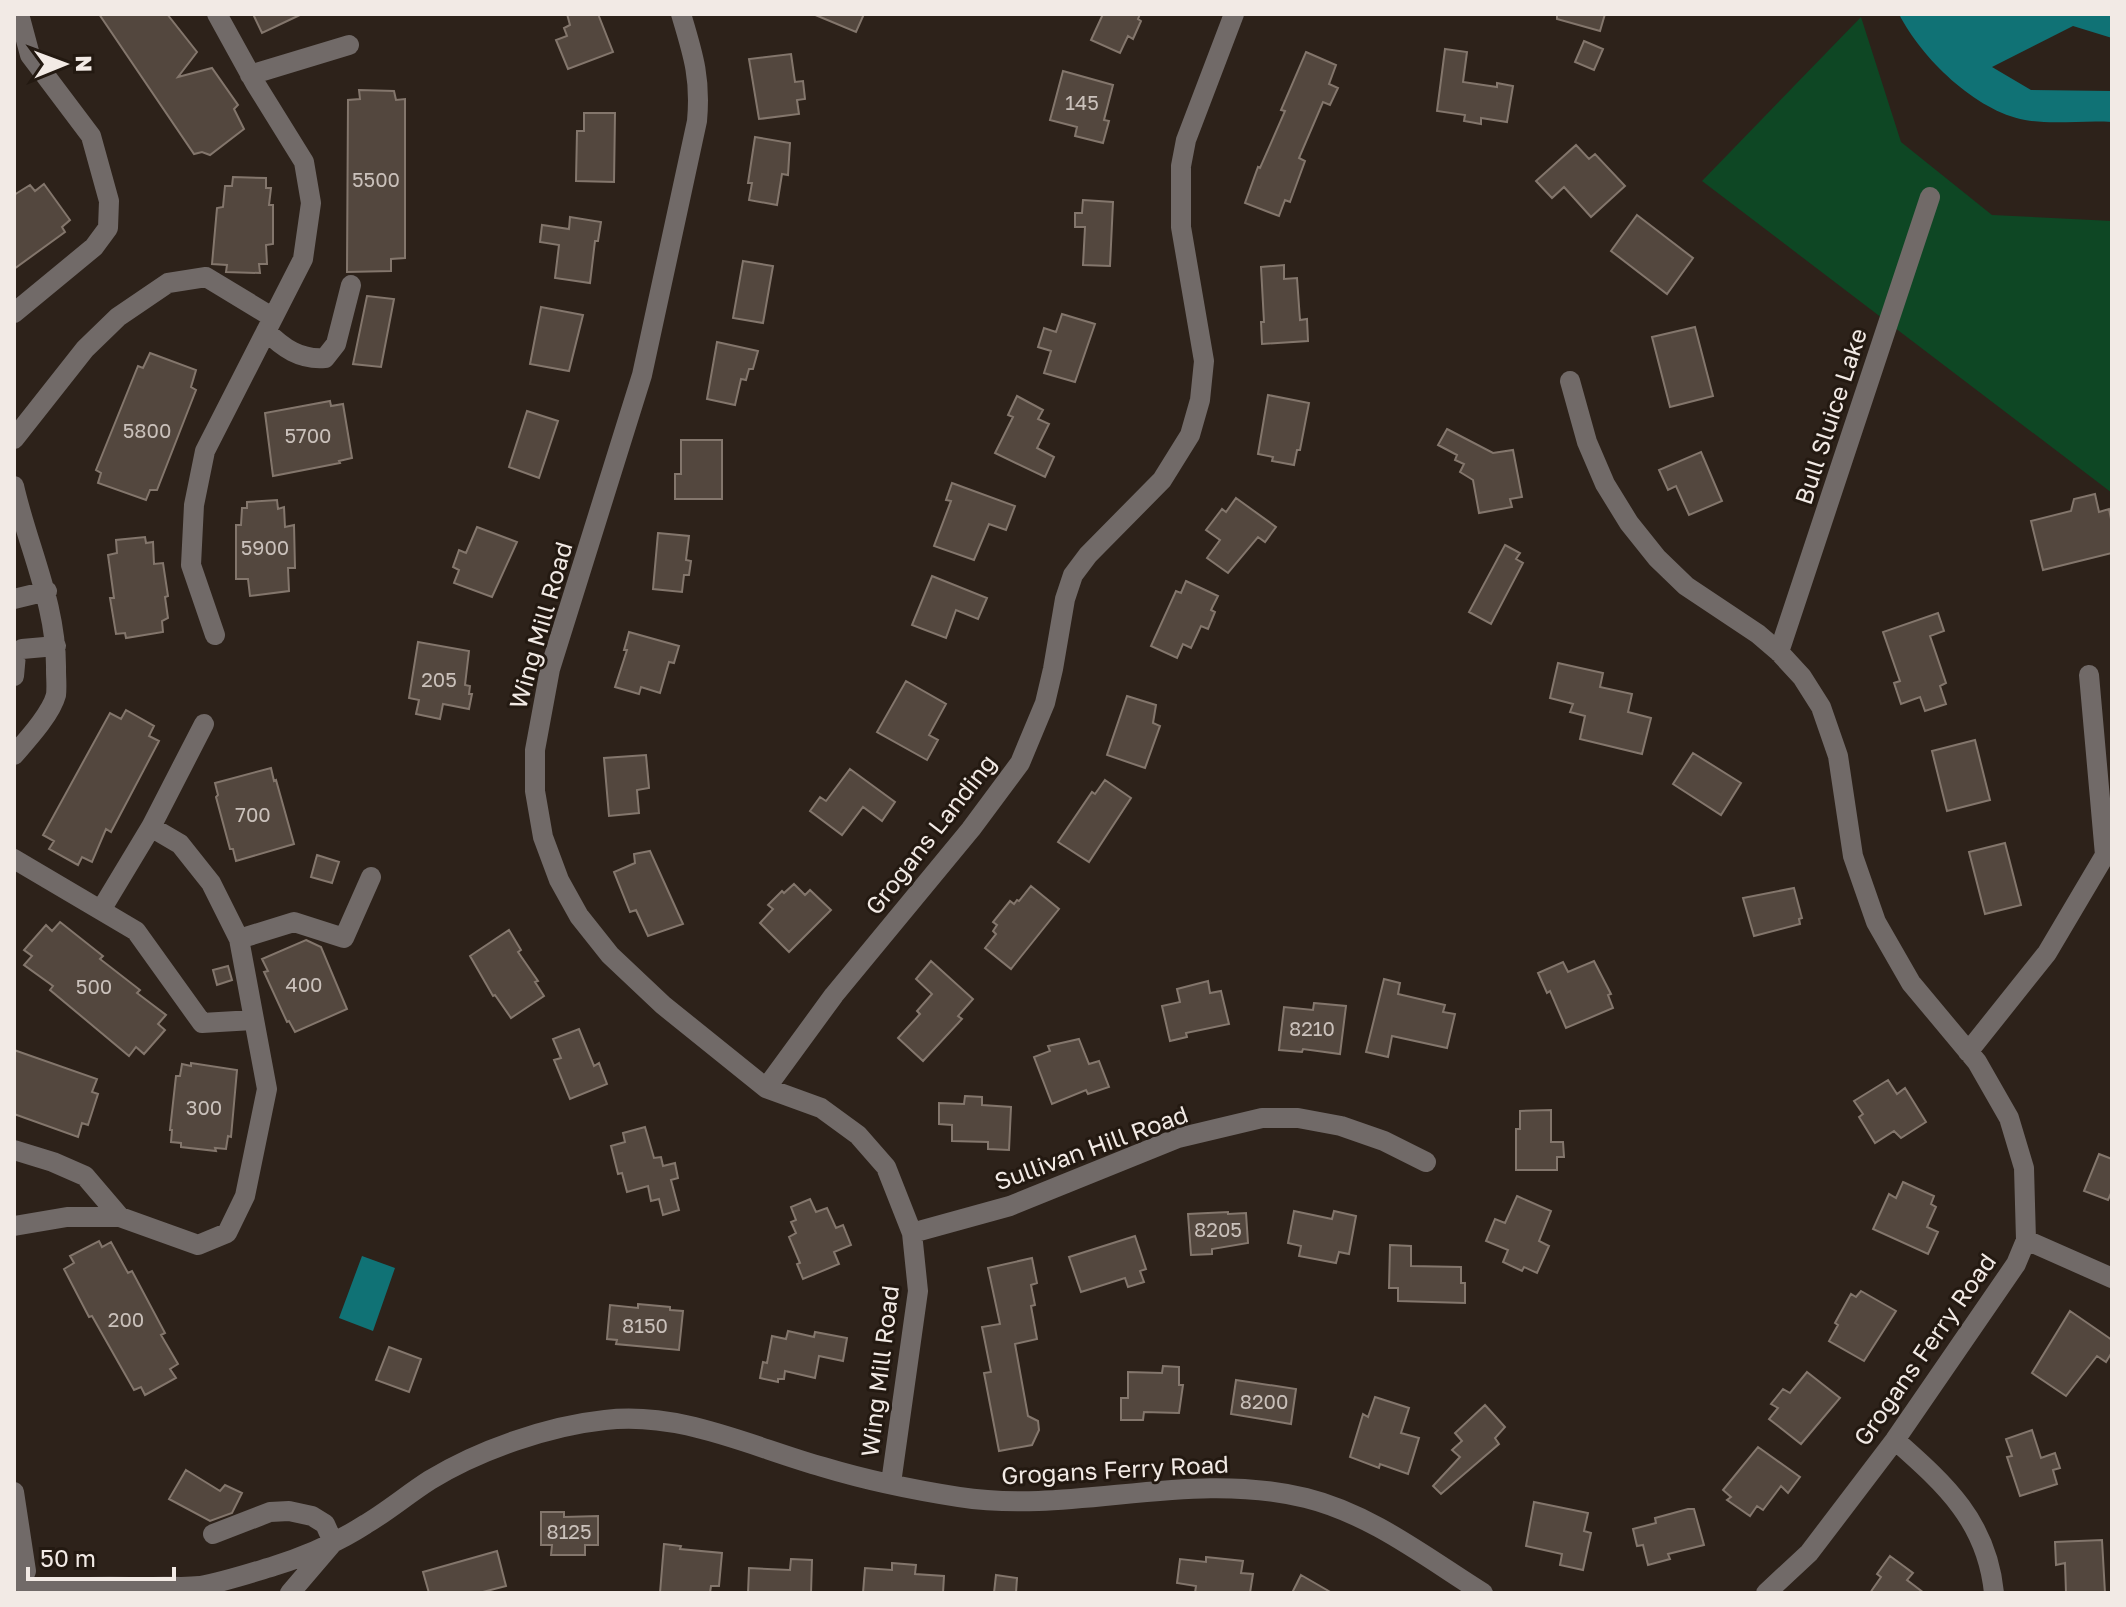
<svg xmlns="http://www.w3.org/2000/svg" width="2126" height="1607" viewBox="0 0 2126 1607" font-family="'Golos Text',sans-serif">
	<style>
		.green { fill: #0e4724 }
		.water { fill: #107275 }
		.building { fill: #53473e; stroke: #83766c; stroke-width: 2 }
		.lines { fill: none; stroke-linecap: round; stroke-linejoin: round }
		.minor { stroke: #716a68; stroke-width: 20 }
		.labels { text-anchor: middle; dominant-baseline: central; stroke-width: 6; stroke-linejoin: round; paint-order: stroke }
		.number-label { font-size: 20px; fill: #cac1bb }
		.street-label { font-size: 24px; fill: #f2eae5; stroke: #231911 }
	</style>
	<rect width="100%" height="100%" fill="#2d221a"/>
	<path class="green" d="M1861,17L1901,142L1992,215L2112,221V493L1702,181Z"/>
	<path class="water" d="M1899,14H2112V38L2073,26L1992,67L2031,90L2112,91V122C2083,120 2053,125 2025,120C1976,111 1921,58 1899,14Z
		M362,1256L395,1268L373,1331L339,1318Z"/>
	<path class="building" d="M99,14H167L197,52L178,77L212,68L238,105L234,109L244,129L210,155L202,152L194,154Z
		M253,14H302L262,33Z
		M567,14H598L613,52L568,69L556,40L567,36L564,28L570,25Z
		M813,14H864L856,32Z
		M1103,14H1140L1138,19L1141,21L1133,39L1128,36L1120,53L1091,40Z
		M1557,14H1605L1600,31L1557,19Z
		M1584,41L1603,49L1594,70L1575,62Z
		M1445,49L1467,52L1463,82L1497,87V83L1513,86L1507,122L1481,118V124L1464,121L1465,115L1437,111Z
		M1306,52L1336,65L1329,84L1338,88L1330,105L1323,102L1299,158L1305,161L1290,202L1285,200L1279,216L1245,203L1258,167L1260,168L1285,111L1281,110Z
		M791,54L795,82L803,81L805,99L797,100L799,114L759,119L749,59Z
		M1063,71L1113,85L1104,120L1109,121L1103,143L1075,136L1077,127L1050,120Z
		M359,90L394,91L396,100L405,99V258L391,259V271L347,272L348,100L360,99Z
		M584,113H615L614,182L576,181L577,131H584Z
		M755,137L790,143L788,175L782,174L777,205L749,200L752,183H748Z
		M1576,145L1589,159L1595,154L1625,186L1591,217L1564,187L1552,198L1536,181Z
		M233,177L266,178V188H271L269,205H273V244L266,245L267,264H259L260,273L226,272L227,265L212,264L217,208L223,207L225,186H232Z
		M44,184L70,220L62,227L65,232L14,269V195L30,185L35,191Z
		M1083,200L1113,202L1110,266L1083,265L1085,227H1075V213H1082Z
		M1637,215L1693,258L1667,294L1611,251Z
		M570,217L601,222L598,241H595L590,283L555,278L559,245L540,242L542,225L569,229Z
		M743,261L773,266L763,323L733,318Z
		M1284,265V279L1297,278L1300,320L1307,319L1308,341L1262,344L1261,322H1264L1261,267Z
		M367,296L394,299L381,367L353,364Z
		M541,307L583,315L569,371L530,364Z
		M1062,314L1095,324L1075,382L1044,373L1051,351L1038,347L1044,328L1056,332Z
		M1695,327L1713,396L1670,407L1652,337Z
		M717,342L758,351L753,369H749L746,380L741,379L735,405L707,399Z
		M150,353L196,370L191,387L196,390L157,490H150L146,500L98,483L101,473L96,470L138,366L143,368Z
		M1268,395L1309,403L1300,450H1297L1294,465L1272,461L1273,457L1258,454Z
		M1017,396L1043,410L1038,419L1049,424L1037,448L1054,457L1045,477L995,453L1013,417L1008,415Z
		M330,401L331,406L343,404L352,458L339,461L340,463L273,476L265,413Z
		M527,411L558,421L539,478L509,467Z
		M1447,429L1493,453L1513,450L1522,497L1510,499L1512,507L1479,513L1473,480L1460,472L1464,464L1455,460L1457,455L1438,445Z
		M681,440H722V499H675V474H681Z
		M1701,452L1722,501L1689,515L1676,486L1668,490L1659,470Z
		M952,483L1015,506L1006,530L989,524L974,560L934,546L951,501L946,500Z
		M2095,494L2099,512L2109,509L2112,524V553L2043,570L2031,521L2071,511L2074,499Z
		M1236,498L1276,527L1265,542L1258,537L1228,573L1207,558L1220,540L1206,530L1222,509L1226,512Z
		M277,500L278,509L284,507L285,527L294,525L295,568H288L289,591L250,596L248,579H236V525H241L242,508H247V502Z
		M477,527L517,542L492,597L454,583L459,570L453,567L459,550L466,553Z
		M658,533L689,536L686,560L691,561L689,575H684L682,592L653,589Z
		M145,537L146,543L153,542L154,564L163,563L168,596L165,597L168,618L162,621L163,632L126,638L125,633L116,634L110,598H114L108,555L117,553L116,540Z
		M1505,545L1520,553L1516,559L1523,563L1491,624L1469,612Z
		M932,576L987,598L978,619L956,610L946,638L912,625Z
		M1186,581L1218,596L1211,610L1215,612L1208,629L1201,626L1191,648L1183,644L1177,658L1151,646L1176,591L1181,593Z
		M1938,613L1944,631L1930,636L1946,683L1940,686L1946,704L1925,711L1920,697L1901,704L1894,683L1900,681L1883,632Z
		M629,632L679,646L674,663L669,662L660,693L641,687L639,694L615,687L627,650H624Z
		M418,642L469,651L465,685L470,686L469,694H472L469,709L443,704L440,719L416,714L419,700L409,698Z
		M1558,663L1603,673L1600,687L1632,694L1628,712L1651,718L1642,754L1580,739L1585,716L1570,712L1573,704L1550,698Z
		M906,681L946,704L929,735L938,740L927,760L877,732Z
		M1127,696L1156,705L1153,723L1160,726L1145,768L1107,755Z
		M126,710L154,726L149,736L159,741L111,832L106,829L92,862L82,857L78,865L49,849L54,841L43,835L110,713L121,719Z
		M1975,740L1990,800L1947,811L1932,751Z
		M1693,753L1741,783L1721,815L1673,784Z
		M646,755L649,788L637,790L639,813L609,816L604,758Z
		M271,768L274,781L276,780L294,844L236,861L233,849H230L216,797L218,795L215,783Z
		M850,769L895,802L882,821L863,807L842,835L810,811L820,797L826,801Z
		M1105,780L1131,798L1089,862L1058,842L1092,792L1095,794Z
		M2005,843L2021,905L1985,914L1969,852Z
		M650,851L683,924L648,936L636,910L630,912L614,872L635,863L634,854Z
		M317,855L339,862L332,883L311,877Z
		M794,884L805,895L810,890L831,910L789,952L760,923L773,909L768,905L782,891L784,893Z
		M1031,886L1059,909L1011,969L985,948L996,934L993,931L997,925L993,922L1010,901L1014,904L1017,900L1019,901Z
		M1794,888L1802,918L1799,919L1800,924L1754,936L1743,898Z
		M60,922L103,956L100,959L140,990L137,993L166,1015L158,1024L165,1030L144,1054L136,1047L129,1056L50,990L53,986L24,965L32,956L24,950L46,925L52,931Z
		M509,930L521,950L518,952L538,981L535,982L544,996L511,1018L495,995L493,996L470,956Z
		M306,940L321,947L347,1009L295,1032L289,1021L287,1022L264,972L268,971L262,959Z
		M931,961L973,999L958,1016L962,1019L923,1061L898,1038L920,1014L917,1011L932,994L916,979Z
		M1594,961L1611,994L1608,995L1613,1008L1566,1028L1550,991L1547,993L1538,973L1563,962L1568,972Z
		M228,966L232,980L217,985L213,970Z
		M1384,979L1400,983L1398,994L1445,1005L1443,1012L1455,1014L1447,1048L1392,1036L1388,1057L1366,1052Z
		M1208,981L1210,993L1221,991L1229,1024L1186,1033L1187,1037L1170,1041L1162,1006L1180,1002L1177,989Z
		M1314,1003L1346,1006L1340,1054L1303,1049L1302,1052L1279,1050L1284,1007L1313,1010Z
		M579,1029L594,1066L599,1063L607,1084L570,1099L554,1060L561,1058L553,1039Z
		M1079,1039L1089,1064L1099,1061L1109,1087L1088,1094L1086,1090L1052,1104L1034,1057L1050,1051L1048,1046Z
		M14,1050L97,1079L92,1092L98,1094L88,1125L82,1123L78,1137L14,1114Z
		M191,1063L237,1070L231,1137L228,1136L226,1149L215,1148L216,1151L181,1147V1143L171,1142L172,1130H170L176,1076H180L182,1064L191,1066Z
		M1888,1080L1897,1094L1905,1088L1926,1122L1901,1138L1894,1131L1875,1143L1859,1117L1863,1114L1854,1101Z
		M965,1096L982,1097V1105L1011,1107L1009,1150L988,1149V1142L952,1141V1125L939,1124V1103L964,1104Z
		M1551,1110V1142H1563L1564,1157H1557V1170H1516V1129H1520V1111Z
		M645,1127L654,1158L661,1157L663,1166L675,1163L678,1178L671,1180L679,1210L663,1215L659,1199L651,1201L648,1186L627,1192L622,1173L618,1174L611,1146L625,1142L623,1133Z
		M2099,1154L2112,1159V1191L2108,1200L2084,1191Z
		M1903,1182L1934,1196L1931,1204L1936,1207L1927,1227L1938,1232L1928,1254L1873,1229L1889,1194L1896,1198Z
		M1517,1196L1551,1211L1539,1241L1549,1246L1537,1273L1524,1267L1522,1271L1503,1262L1508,1250L1486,1241L1495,1219L1505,1223Z
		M810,1199L816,1212L827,1208L836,1228L843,1225L851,1245L834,1252L839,1264L803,1279L797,1264L800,1263L789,1237L796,1233L791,1222L796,1220L791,1207Z
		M1294,1211L1332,1219L1334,1211L1356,1216L1349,1254L1339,1252L1336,1263L1299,1256L1301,1246L1288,1243Z
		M1228,1212V1214L1246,1213L1248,1243L1212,1249V1254L1191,1255L1188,1214Z
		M1135,1236L1146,1269L1140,1271L1144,1282L1128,1287L1125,1278L1081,1292L1069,1257Z
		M99,1241L102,1247L111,1242L128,1273L132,1271L165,1333L161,1335L178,1364L170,1369L176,1378L145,1395L141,1387L134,1390L92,1316L89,1317L64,1269L74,1263L70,1256Z
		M1390,1245L1411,1246V1266L1461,1267V1283H1465V1303L1398,1301V1288H1389Z
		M1032,1258L1037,1283L1031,1285L1035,1305L1031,1306L1037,1339L1015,1344L1028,1416L1038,1421L1039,1430L1032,1445L999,1451L984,1373L991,1372L982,1327L1000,1324L988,1268Z
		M1861,1291L1896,1311L1864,1361L1829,1341L1838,1325L1835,1323L1851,1294L1856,1297Z
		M638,1304L670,1307V1310L683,1311L679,1350L616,1344L617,1340L607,1339L610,1305L638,1308Z
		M2070,1311L2112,1340V1352L2106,1362L2097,1356L2066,1396L2032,1373Z
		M788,1331L814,1337L815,1332L847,1338L843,1361L819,1356L815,1378L785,1371L784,1379H778V1382L760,1378L763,1362L767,1363L772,1336L786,1339Z
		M389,1347L421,1359L409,1392L376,1380Z
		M1163,1366L1179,1367V1385H1183L1179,1413L1144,1412L1143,1420H1121V1398H1128V1372L1162,1373Z
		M1807,1372L1840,1398L1801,1444L1769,1419L1778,1408L1771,1404L1783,1389L1790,1393Z
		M1236,1380L1296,1389L1291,1424L1231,1414Z
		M1375,1397L1409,1408L1401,1433L1419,1438L1408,1474L1380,1464L1379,1468L1350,1457L1363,1414L1368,1417Z
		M1485,1405L1505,1427L1495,1438L1499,1444L1441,1494L1433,1486L1460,1457L1452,1450L1462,1441L1455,1433Z
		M2032,1430L2041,1458L2055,1453L2060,1468L2053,1470L2057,1484L2020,1496L2007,1457L2012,1456L2006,1439Z
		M1758,1447L1800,1477L1788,1493L1781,1486L1763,1510L1757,1506L1750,1516L1727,1500L1731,1497L1723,1490Z
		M186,1470L220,1491L225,1485L242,1493L232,1513L210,1521L169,1499Z
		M1534,1502L1588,1513L1584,1531L1591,1533L1583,1570L1560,1565L1562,1554L1526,1546Z
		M1688,1509H1694L1704,1545L1668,1554L1670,1559L1648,1565L1643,1545L1637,1546L1633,1529L1656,1523L1655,1518Z
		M541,1512H564V1517L598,1516V1545H585V1555H551L552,1545H541Z
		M2102,1540L2105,1593H2066L2065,1563L2056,1565L2055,1542Z
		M664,1544L681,1546L680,1549L722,1553L719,1586H711L710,1593H660Z
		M497,1551L506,1586L479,1593H429L423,1572Z
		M1890,1556L1913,1573L1907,1580L1924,1593H1870L1881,1577L1877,1574Z
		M1206,1557L1243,1561L1241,1573L1253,1574L1250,1593H1195L1196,1586L1177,1583L1180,1559L1206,1562Z
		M791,1559L812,1560L811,1593H748L749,1568L790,1570Z
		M892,1563L916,1565L915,1574L944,1576L943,1593H863L865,1568L892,1570Z
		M996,1575L1017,1578L1016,1593H994Z
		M1301,1575L1332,1593H1292Z"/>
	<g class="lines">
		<path class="minor" d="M681,14C693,54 701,78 697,121L642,375L550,669L535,750V791L543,837L559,880L579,916L610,955L663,1005L766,1088L821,1108L858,1135L886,1167L912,1233L918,1291L891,1483
			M250,75L349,45
			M14,313L94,247L108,228L109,201L91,136L30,55L19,14
			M266,331C283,348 300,360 325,358L336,344L351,285
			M1570,381L1587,442L1605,484L1629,523L1657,558L1686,586L1758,634L1779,652L1802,677L1821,707L1838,756L1853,856L1876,922L1911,983L1977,1062L2009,1118L2024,1168L2026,1240L2016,1264L1895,1440L1809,1553L1766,1593
			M14,439L85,349L118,317L168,283L206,277L272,317
			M14,486C28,548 57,605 56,670C56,678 57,687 56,695C51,714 27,740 14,755
			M14,599L47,591
			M215,635L191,565L194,505L205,451L303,259L311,203L304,162L255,83L217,14
			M1779,652L1930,197
			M14,676L16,654L22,649L56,646
			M14,859L136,931L202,1023L253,1020
			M101,910L151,827L204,724
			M239,939L294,922L344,938L371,877
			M1968,1052L2047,953L2105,855L2089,675
			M766,1088L834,995L971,829L1020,763L1045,703L1053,669L1065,599L1073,575L1088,555L1162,480L1190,435L1200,400L1204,361L1181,227V166L1186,140L1234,14
			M14,1150L53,1162L85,1176L120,1217
			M14,1226L67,1217H120L198,1245L227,1233L245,1196L267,1089L239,939L211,883L180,844L151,827
			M912,1233L1010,1206L1178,1138L1262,1118H1298L1341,1126L1384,1141L1426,1162
			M2026,1240L2112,1278
			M1895,1440C1946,1485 1987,1522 1994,1593
			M14,1492L26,1571L16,1593
			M213,1534L270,1512L289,1511L312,1516L325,1524L333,1542
			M14,1593C60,1585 107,1587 153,1587C168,1586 185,1588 200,1586C224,1582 251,1573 274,1566C306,1556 338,1542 366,1524C388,1511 408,1494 430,1480C479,1450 548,1426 605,1420C680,1411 752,1447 823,1467C866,1480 914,1490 959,1497C1075,1515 1187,1469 1306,1498C1371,1514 1427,1558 1483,1593
			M290,1593L331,1545"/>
	</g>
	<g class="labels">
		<g class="number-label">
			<text x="1082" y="102">145</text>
			<text x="376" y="179">5500</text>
			<text x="147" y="430">5800</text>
			<text x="308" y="435">5700</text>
			<text x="265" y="547">5900</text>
			<text x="439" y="679">205</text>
			<text x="253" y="814">700</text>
			<text x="304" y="984">400</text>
			<text x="94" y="986">500</text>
			<text x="1312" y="1028">8210</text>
			<text x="204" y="1107">300</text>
			<text x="1218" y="1229">8205</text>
			<text x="126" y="1319">200</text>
			<text x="645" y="1325">8150</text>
			<text x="1264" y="1401">8200</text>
			<text x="569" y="1531">8125</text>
		</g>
		<g class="street-label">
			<text transform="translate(1830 416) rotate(-72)">Bull Sluice Lake</text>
			<text transform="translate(540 625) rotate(-74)">Wing Mill Road</text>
			<text transform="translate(930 834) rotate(-52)">Grogans Landing</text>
			<text transform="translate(1091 1147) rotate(-20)">Sullivan Hill Road</text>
			<text transform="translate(1924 1349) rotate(-55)">Grogans Ferry Road</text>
			<text transform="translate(879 1371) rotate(-83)">Wing Mill Road</text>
			<text transform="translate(1115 1469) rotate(-3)">Grogans Ferry Road</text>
		</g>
	</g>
	<rect width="2126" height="1607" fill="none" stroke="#f2eae5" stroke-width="32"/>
	<g transform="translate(64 64) rotate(89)" stroke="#231911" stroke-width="6" paint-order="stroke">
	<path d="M0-6L14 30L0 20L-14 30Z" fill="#f2eae5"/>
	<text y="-12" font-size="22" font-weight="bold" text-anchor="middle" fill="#f2eae5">N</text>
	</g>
	<path d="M28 1567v12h146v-12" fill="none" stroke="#f2eae5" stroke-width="4"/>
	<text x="40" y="1567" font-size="24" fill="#f2eae5" stroke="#231911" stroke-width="6" paint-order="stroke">50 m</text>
</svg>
